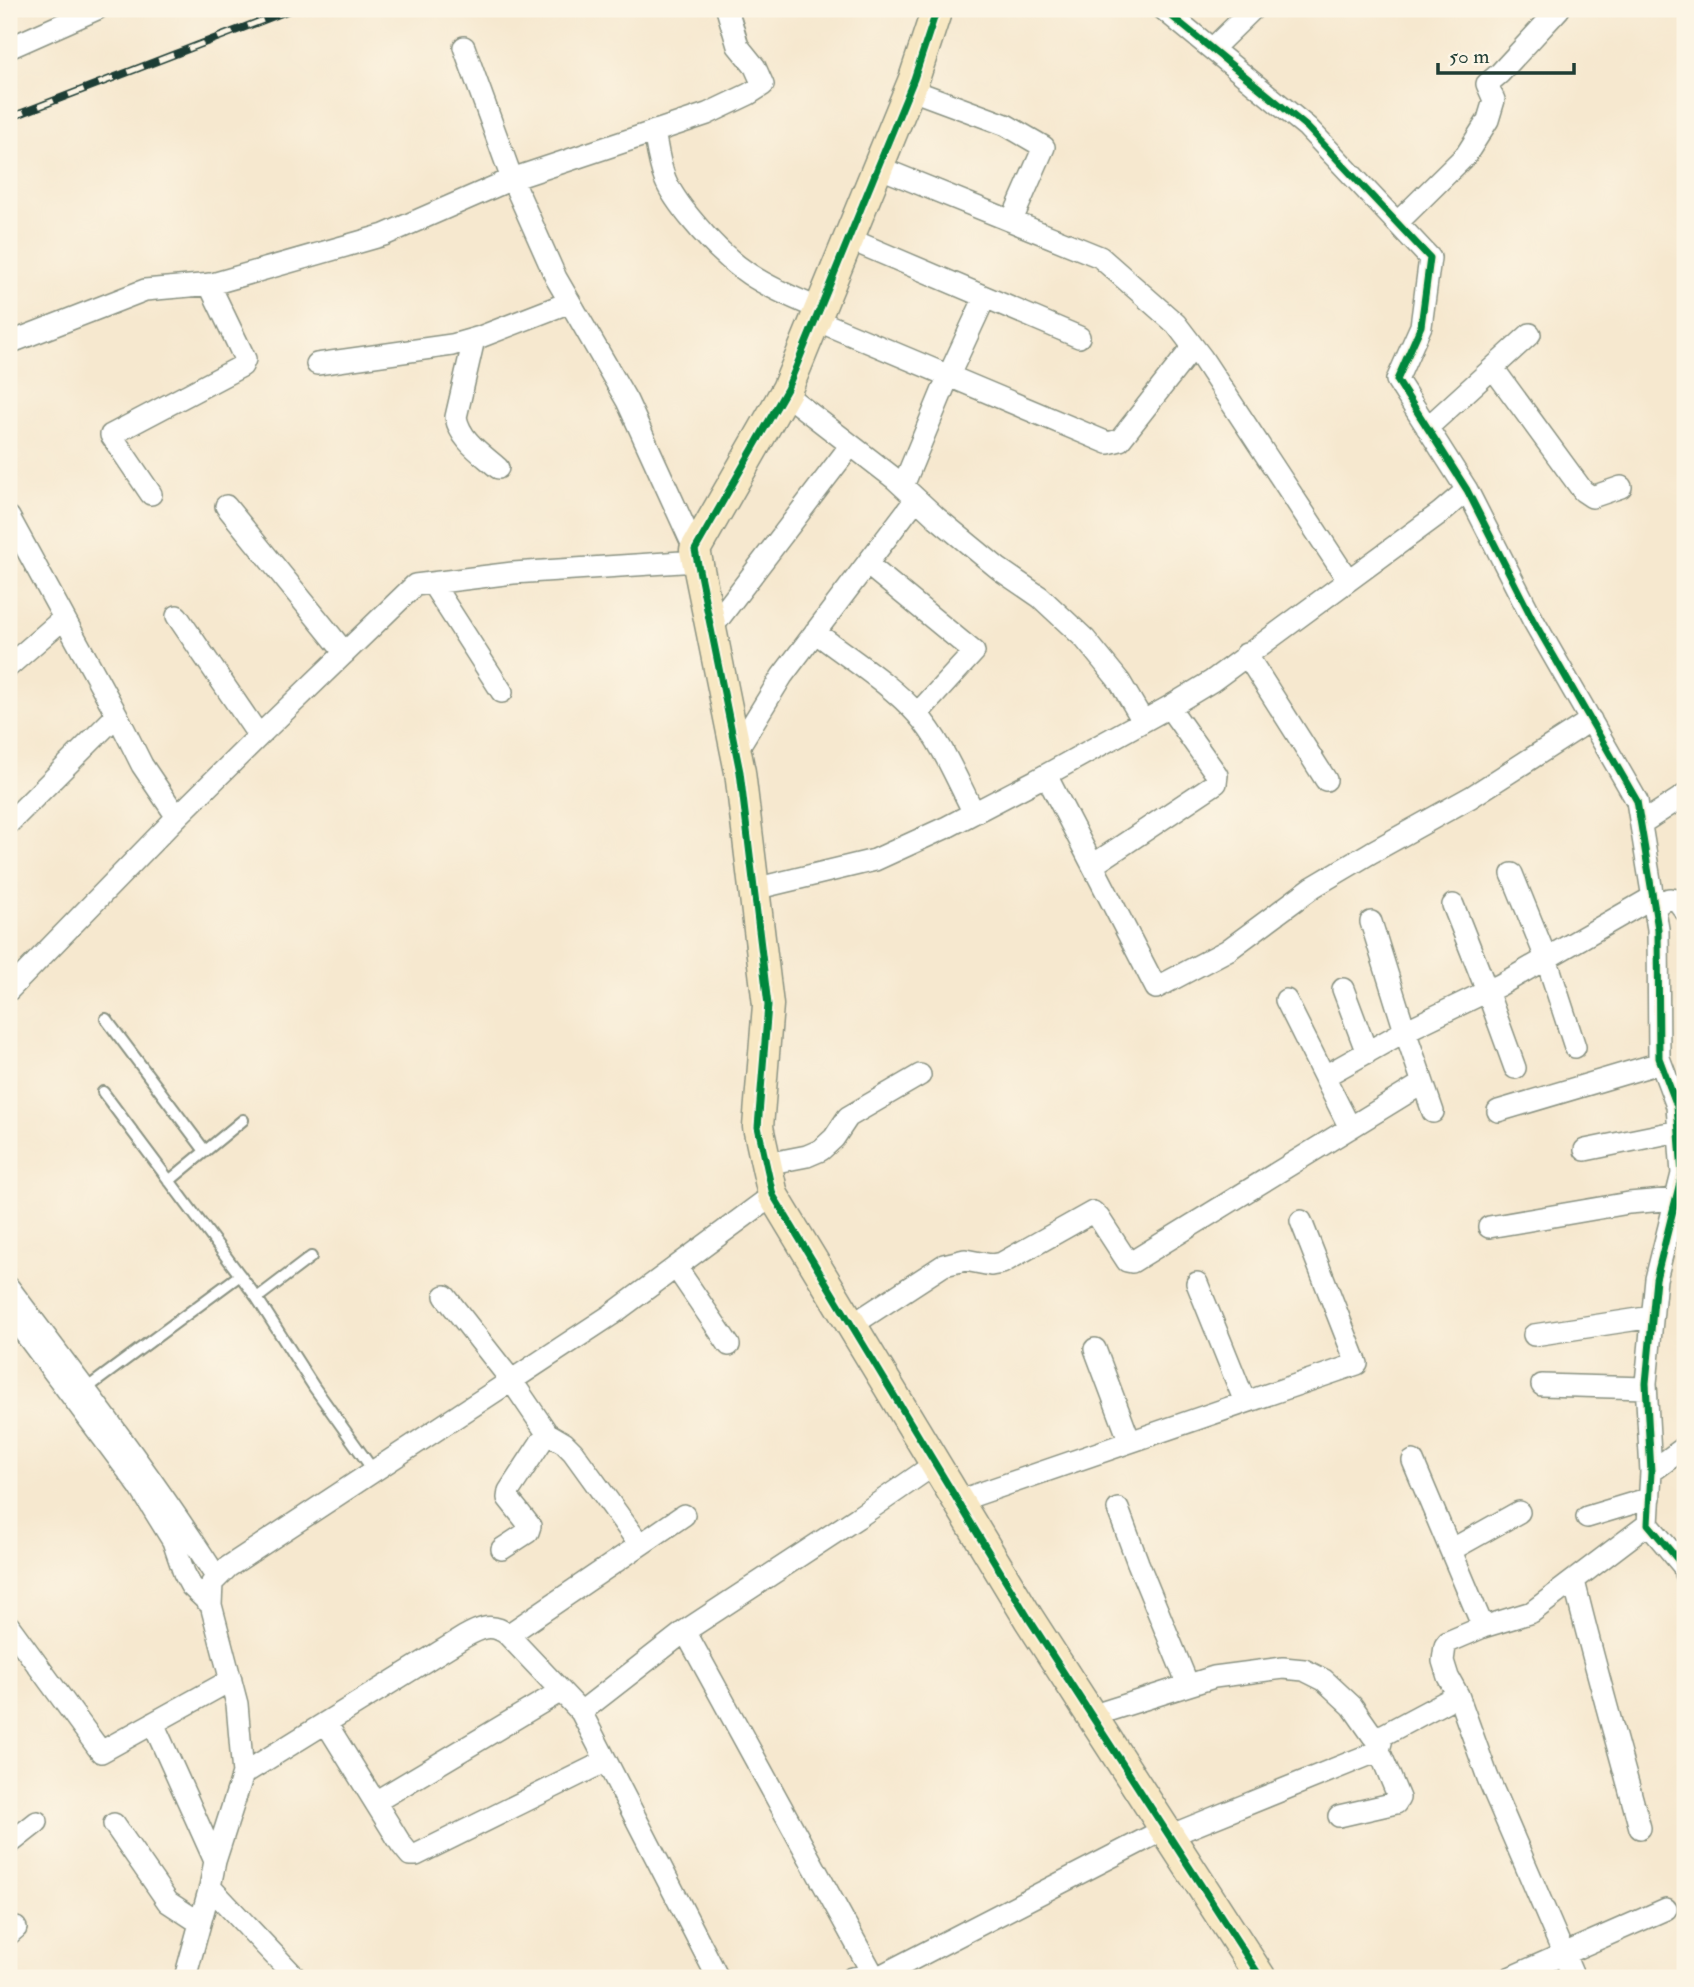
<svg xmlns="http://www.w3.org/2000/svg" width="1694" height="1987" viewBox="0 0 1694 1987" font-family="'IM FELL Double Pica',serif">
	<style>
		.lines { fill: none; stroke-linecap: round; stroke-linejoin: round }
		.lane-casing { stroke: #8a9282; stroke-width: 14 }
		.street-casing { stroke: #8a9282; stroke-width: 24 }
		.secondary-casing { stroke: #8a9282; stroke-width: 33 }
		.lane { stroke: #fff; stroke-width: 10 }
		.street { stroke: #fff; stroke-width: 21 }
		.secondary { stroke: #f8e8c3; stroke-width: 30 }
		.rail-casing { stroke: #1f3d34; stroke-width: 8 }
		.rail { stroke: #fcf5e5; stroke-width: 5; stroke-dasharray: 16; stroke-linecap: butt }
		.cycleway-casing { stroke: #fcf5e5; stroke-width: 11 }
		.cycleway { stroke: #00873e; stroke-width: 7 }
	</style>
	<rect width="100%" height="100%" fill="#fcf5e5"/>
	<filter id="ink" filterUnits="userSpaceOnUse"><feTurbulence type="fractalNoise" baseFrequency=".0143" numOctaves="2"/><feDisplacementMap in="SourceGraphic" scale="14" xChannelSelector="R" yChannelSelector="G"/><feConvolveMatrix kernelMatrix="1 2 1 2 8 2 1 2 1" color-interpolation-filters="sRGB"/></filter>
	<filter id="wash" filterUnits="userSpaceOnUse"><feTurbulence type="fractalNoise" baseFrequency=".00686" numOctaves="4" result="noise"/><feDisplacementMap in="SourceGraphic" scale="28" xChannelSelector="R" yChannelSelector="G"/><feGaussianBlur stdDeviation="1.57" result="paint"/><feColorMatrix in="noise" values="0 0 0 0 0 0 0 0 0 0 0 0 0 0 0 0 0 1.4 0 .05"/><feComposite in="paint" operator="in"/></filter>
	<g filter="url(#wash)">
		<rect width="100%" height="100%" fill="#f6e8cf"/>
	</g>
	<g filter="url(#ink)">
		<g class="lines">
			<defs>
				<path id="lane" d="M106,1019L205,1151
					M103,1092L257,1298L314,1387L373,1470
					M169,1181L243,1120
					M257,1298L311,1257
					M87,1390L94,1383L240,1275"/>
				<path id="street" d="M1163,9L1307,127L1430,258L1421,326L1397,380L1467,490L1533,620L1637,801L1658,929L1659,1058L1677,1106L1682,1174L1656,1279L1646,1383L1651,1472L1648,1524L1684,1567L1685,1574
					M464,47L512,179L556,278L627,401L695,550
					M9,48L97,9
					M1212,49L1253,9
					M909,89L1006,125L1044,147L1012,220
					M654,131C657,147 659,164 665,179C671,194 682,208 692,220C733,270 761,285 820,309
					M878,167L1100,257L1176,324L1202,358L1348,580
					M1397,223L1466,155L1488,120L1494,100L1487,84L1500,73L1559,9
					M849,239L1079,337
					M816,320L1108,443L1120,440L1193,347
					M474,339L456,417C460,440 481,453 498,468
					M9,343L145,290L212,284L384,235L512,179L707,114L749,94L763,85L755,67L738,46L727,9
					M317,364L452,345L480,337L570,302
					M1493,368L1583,491L1592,497L1621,487
					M785,394L895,479L937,518L999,569L1040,597L1085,639L1120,682L1143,721
					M1427,428L1530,334
					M903,486L949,375L985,297
					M151,494L111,435L242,366L245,359L209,284
					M226,506L345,653
					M9,517L117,715L142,765L177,817
					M867,564L974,652L917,714
					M432,583L502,692
					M177,616L259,736
					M711,629L851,445
					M815,632C846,656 892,685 917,714C942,742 957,780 974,813
					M1246,654L1326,780
					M9,666L64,618
					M736,751L782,676L916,499
					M1046,775L1156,988L1228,950L1313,887L1372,852L1471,797L1591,720
					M9,823L117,715
					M1642,823L1685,795
					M1093,865L1216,783L1217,775L1169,707
					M1512,874L1546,958L1575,1047
					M754,889L875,860L947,827L1035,781L1169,707L1212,681L1440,513L1467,490
					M1453,905L1487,991L1515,1068
					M1654,905L1669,899L1677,900L1685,911
					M1371,922L1405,1031L1433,1112
					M1343,989L1367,1053
					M9,990L177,817L265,730L415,585L513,573L697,561
					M1286,1000L1350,1128
					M1325,1076L1405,1031L1500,985L1653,897
					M1498,1111L1660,1063
					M1585,1150L1679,1131
					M766,1164L807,1156L821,1150L834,1138L848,1117L920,1075
					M1489,1227L1629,1203L1676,1199
					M676,1267L729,1345
					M1197,1283L1245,1402
					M9,1288C80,1383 153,1477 217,1578
					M445,1296L511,1380L547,1433L564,1443L573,1452L635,1538
					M9,1312L139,1486L173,1541L184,1573L191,1586L211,1605
					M852,1325L944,1265L965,1260L991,1265L1002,1263L1093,1212L1099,1218L1127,1261L1132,1262L1423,1083
					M1534,1335L1652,1317
					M1095,1349L1130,1442
					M1542,1385L1646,1388
					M1413,1461L1483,1627
					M1651,1472L1685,1447
					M958,1501L1357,1364L1301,1221
					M1118,1509L1138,1563L1188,1685
					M1587,1517L1650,1498
					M502,1549L528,1532L530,1526L508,1498L509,1491L547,1433
					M1451,1550L1519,1512
					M1574,1581C1594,1664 1618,1746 1640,1828
					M9,1626L101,1752L231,1680
					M685,1631L875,1978
					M508,1635L684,1515
					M581,1712L685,1631L857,1518L935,1464
					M1091,1716L1214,1677L1283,1668L1304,1670L1324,1680L1352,1706L1373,1736L1383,1735L1458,1695
					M153,1723L215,1861
					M326,1723L401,1844L410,1855H416L606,1761
					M243,1774L464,1637C480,1628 493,1622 508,1635L581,1712L718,1978
					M375,1802L561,1691
					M1339,1816L1396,1803L1399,1798L1379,1750
					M114,1824L168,1902L200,1923
					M1169,1836L1371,1754L1379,1750L1383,1735
					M9,1844L37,1822
					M210,1887L296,1978
					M9,1934L16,1928
					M185,1978L210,1887L215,1861L243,1774L237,1704L211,1605L212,1583L228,1567L611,1315L773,1195
					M852,1978L882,1975L1165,1829
					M1509,1978L1666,1909
					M1574,1978L1488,1778L1458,1695L1448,1677L1443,1661L1445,1646L1448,1642L1483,1627L1532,1612L1648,1524"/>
				<path id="secondary" d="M937,9L914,79L787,389L695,550L740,772L768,1005L758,1127L773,1195L1029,1619L1261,1978"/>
			</defs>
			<use href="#lane" class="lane-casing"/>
			<use href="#street" class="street-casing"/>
			<use href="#secondary" class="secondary-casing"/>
			<use href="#lane" class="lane"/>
			<use href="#street" class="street"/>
			<use href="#secondary" class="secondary"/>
			<defs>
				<path id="rail" d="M9,118L292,9"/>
			</defs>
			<use href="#rail" class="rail-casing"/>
			<use href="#rail" class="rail"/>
			<defs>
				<path id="cycleway" d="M937,9L914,79L787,389L695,550L740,772L768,1005L758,1127L773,1195L1029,1619L1261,1978
					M1163,9L1307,127L1430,258L1421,326L1397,380L1467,490L1533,620L1637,801L1658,929L1659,1058L1677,1106L1682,1174L1656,1279L1646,1383L1651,1472L1648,1524L1684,1567L1685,1574"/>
			</defs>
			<use href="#cycleway" class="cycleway-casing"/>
			<use href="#cycleway" class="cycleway"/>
		</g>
	</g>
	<rect width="1694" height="1987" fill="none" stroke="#fcf5e5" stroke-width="35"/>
	<path d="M1438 63v10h136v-10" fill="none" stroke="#1f3d34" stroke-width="3.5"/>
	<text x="1449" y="63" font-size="21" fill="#1f3d34" stroke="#fcf5e5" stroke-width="5" paint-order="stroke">50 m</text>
</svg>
